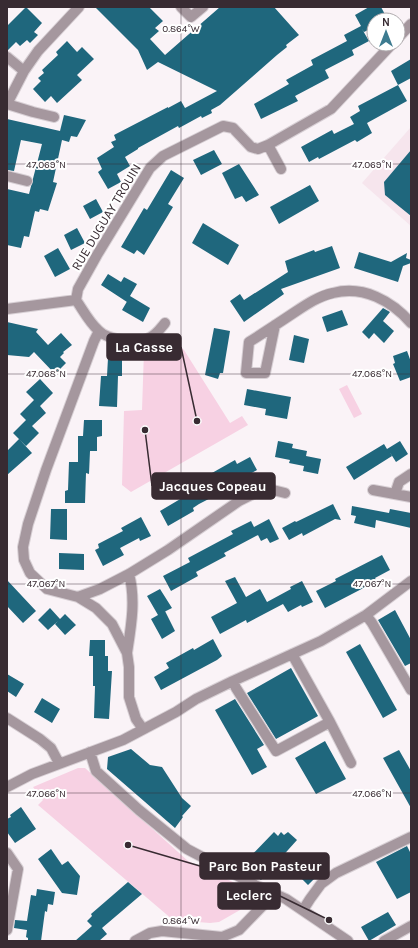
<svg xmlns="http://www.w3.org/2000/svg" width="418" height="948" viewBox="0 0 418 948" font-family="Karla,sans-serif">
	<style>
		.built { fill: #f6e5ed }
		.green { fill: #f7d1e3 }
		.building { fill: #1f677d }
		.lines { fill: none; stroke-linecap: round; stroke-linejoin: round }
		.minor-casing { stroke: #d7cfd4; stroke-width: 12 }
		.minor { stroke: #a5979e; stroke-width: 10 }
		.ticks { fill: none; stroke: #382b32; stroke-width: 1; stroke-opacity: 0.45 }
		.labels { text-anchor: middle; dominant-baseline: central; stroke-width: 4; stroke-linejoin: round; paint-order: stroke }
		.street-label { font-size: 13px; fill: #382b32; stroke: #fff }
		.ticks-label { font-size: 10px; text-anchor: middle; fill: #382b32; stroke: #fff; stroke-width: 4; stroke-linejoin: round; paint-order: stroke }
		.leader { fill: none; stroke: #382b32; stroke-width: 1.5 }
		.callout-dot { fill: #382b32; stroke: #fff; stroke-width: 1.5 }
		.callout { fill: #382b32; stroke: #382b32; stroke-width: 1.5 }
		.callout-label { font-size: 14px; text-anchor: middle; font-weight: bold; fill: #fff }
	</style>
	<rect width="100%" height="100%" fill="#faf3f7"/>
	<path class="built" d="M411,127V226L362,183Z"/>
	<path class="green" d="M165,333L184,350L230,423L242,416L248,425L131,492L122,485L124,411L142,410L144,351Z
		M347,385L362,414L354,418L339,389Z
		M78,768H85L188,861L250,890V896L247,903L240,910L219,922L210,923L173,920L38,805L43,800L33,787Z"/>
	<path class="building" d="M26,7L42,23L34,32L38,35L30,43L27,40L20,46L16,42L7,51V26Z
		M95,7H149L163,21L155,28L159,31L150,39L165,55L220,7H274L299,35L286,45L287,47L277,55L220,105L211,110L212,113L202,118L201,116L179,128L178,126L138,148V149L125,157L130,166L117,174L121,182L108,189L98,172L102,169L97,158L114,147L111,142L116,140L114,135L168,107V108L181,101L185,108L217,91L158,62L147,70L138,50Z
		M369,7H381L388,20H374V27L364,32L362,29L369,41L352,50L354,55L325,70L329,78L295,96L298,101L261,119L254,104L289,84L286,80L313,65L311,60L347,41L344,35L361,26L355,15Z
		M67,41L77,52L82,47L94,59L77,75L82,80L57,103L51,96L45,102L33,89L41,81L38,78L44,73L42,70L58,55L56,52Z
		M411,59V78L398,85L407,101L367,123L372,133L357,142L355,140L319,159L318,157L309,162L301,147L332,130L334,134L354,124L350,117L360,111L358,106L398,85L391,71Z
		M64,115L86,120L77,137L71,136L69,142L62,140L53,182L57,183L48,211L40,209L39,212L35,211L29,237L24,236L21,248L7,245V189L29,194L42,144L21,140L14,171L7,170V119L60,131Z
		M214,150L222,164L201,175L193,160Z
		M411,150V216L385,195L384,182Z
		M239,164L259,195L246,202L242,196L235,199L222,173Z
		M171,170L184,178L168,204L173,207L144,255L137,250L134,254L121,247L144,208L147,210Z
		M310,185L319,201L279,224L270,207Z
		M96,199L103,212L90,219L83,206Z
		M203,223L239,245L228,265L192,243Z
		M77,228L85,243L71,250L64,235Z
		M332,246L340,268L281,289L284,294L244,322L230,301L240,294L244,300L288,272L285,261L314,250L315,252Z
		M58,248L70,269L55,277L44,256Z
		M359,252L391,262L407,253L406,258L411,260V263L403,266L398,282L354,268Z
		M108,274L121,282L124,277L137,284L130,296L150,308L143,322L122,310L129,298L127,302L101,285Z
		M383,308L390,312L383,321L394,331L384,343L374,333L369,339L362,332Z
		M342,310L348,325L327,332L322,317Z
		M7,322L38,329L36,332L48,345L61,333L72,345L63,352L64,353L60,357L66,363L55,374L34,352L29,357L7,355Z
		M214,328L230,331L223,373H220L218,379L205,375Z
		M294,335L309,339L304,363L289,360Z
		M407,351L411,362V377L400,381L393,364L395,363L393,356Z
		M108,358L122,359V376H118L117,407L99,406L101,376H107Z
		M40,379L53,393L40,406L46,413L32,426L20,414L34,400L26,392Z
		M247,389L291,397L287,419L265,415L266,409L244,405Z
		M26,420L39,433L26,446L13,433Z
		M84,420H102V436L97,437V451H90L89,474L86,473L85,503H65V491L68,490L69,462H78V436H83Z
		M19,439L32,453L7,475V451Z
		M278,441L293,444L292,448L307,451L306,456L321,459L318,474L303,471L304,466L289,463L290,460L275,457Z
		M400,441L408,454L396,462L389,451L392,456L354,480L346,467L384,444L387,449Z
		M250,457L257,470L231,485L232,487L199,504L193,508L194,511L168,526L160,511L182,498L181,495L198,486L196,482L235,460L237,464Z
		M333,504L341,520L335,519L303,536L302,533L289,540L282,528L295,521L296,522Z
		M352,506L389,513L390,509L411,513V528L376,520L375,528L354,523L356,516L351,515Z
		M51,509H67V540L50,539Z
		M141,517L151,536L140,541L139,538L120,548L124,555L103,566L95,550L99,548L98,544L123,531L121,528Z
		M269,519L279,539L270,543L267,538L261,541L254,527Z
		M251,521L258,535L224,553L226,556L196,572L198,576L171,591L163,576L190,562L188,558L233,534L231,531Z
		M59,553L84,554V570L59,569Z
		M382,555L390,570L375,578L377,581L325,608L316,591L336,581L335,579Z
		M235,577L246,597L260,589L267,602L291,589L290,587L302,581L313,602L302,607L301,605L288,612L283,604L247,623L246,620L220,634L211,617L237,603L225,581Z
		M7,580L36,611L23,623L7,606Z
		M160,589L172,608L158,615L147,596Z
		M50,608L60,619L65,614L76,625L65,635L55,624L58,621L48,630L38,620Z
		M395,610L411,640V663L405,666L378,620Z
		M165,611L175,631L162,639L151,619Z
		M213,639L222,656L217,660L161,690L154,677L169,668L166,663L193,648L194,650Z
		M90,640H105V656H108V671H112L109,719L94,718L95,686H93V656H89Z
		M360,644L397,710L383,718L346,652Z
		M291,668L318,716L276,739L247,693Z
		M7,674L24,684L16,697L7,691Z
		M42,698L60,709L52,723L34,712Z
		M235,699L264,745L257,749L267,767L252,775L215,710Z
		M325,741L346,779L316,794L295,758Z
		M131,749L150,765L162,767L182,798L191,806L182,816L183,817L175,828L107,769L108,757Z
		M399,750L411,771V808L383,758Z
		M21,807L36,829L15,843L7,832V819L11,817L10,815Z
		M274,832L278,836L281,832L284,835L288,832L297,840L261,880L243,864Z
		M407,846L411,854V892L397,899L376,862Z
		M51,849L62,865L68,861L80,876L77,895L62,893L38,859Z
		M309,859L322,871L308,885L296,873Z
		M128,882L142,894L102,928L107,934L99,941H75L92,926L87,921L92,916L91,914Z
		M37,889L55,892L53,905L48,904L47,912L45,911L41,941H28V938L26,937L27,930L14,928L15,920L27,921L31,895L36,896Z
		M388,912L396,925L369,941L361,927Z"/>
	<g class="lines">
		<defs>
			<path id="minor" d="M181,7L191,17L203,7
				M398,38L411,24
				M7,57L24,71
				M7,104L24,71L38,51L79,7
				M7,104L33,112L54,117
				M268,145L281,169
				M7,176L27,181
				M7,309L76,300
				M165,323C160,329 156,335 149,338C137,344 107,340 98,330C89,322 83,310 76,300L78,289L97,255L150,168L163,156L223,126L233,128L251,147L258,149L268,145L331,109L392,44
				M275,325L265,373H246L249,342C265,332 280,322 295,312C307,304 319,296 333,293C363,285 392,301 411,323
				M99,331L94,341L46,470L28,524L23,547L24,560L30,573L47,589L78,597L96,608L112,624L127,653L129,667V697L136,719L143,729
				M373,490L411,497
				M395,494L399,482L411,474
				M78,597L100,589L129,574L168,550L239,501L265,488L285,493
				M366,615L372,623L411,690
				M127,653C131,627 136,600 129,574
				M292,654L330,722L351,763
				M233,681L236,688L276,751L330,722
				M7,718L40,739L51,748L59,763
				M90,752L96,771L139,810L187,849L255,885L286,899L348,941
				M7,787L32,774L123,740L176,712L196,699L233,681L321,641L366,615L411,581
				M7,853L18,869L7,930
				M303,910L310,899L321,884L336,873L411,837
				M135,941L150,933L162,931L222,937L239,930L274,894
				M384,941L411,926"/>
		</defs>
		<use href="#minor" class="minor-casing"/>
		<use href="#minor" class="minor"/>
	</g>
	<path class="ticks" d="M181,7V941M7,164H411M7,374H411M7,584H411M7,793H411"/>
	<g class="labels">
		<g class="street-label">
			<text transform="translate(106 217) rotate(-59)">RUE DUGUAY TROUIN</text>
		</g>
	</g>
	<g class="ticks-label">
		<text x="181" y="32">0.864°W</text>
		<text x="46" y="168">47.069°N</text>
		<text x="372" y="168">47.069°N</text>
		<text x="46" y="377">47.068°N</text>
		<text x="372" y="377">47.068°N</text>
		<text x="46" y="587">47.067°N</text>
		<text x="372" y="587">47.067°N</text>
		<text x="46" y="797">47.066°N</text>
		<text x="372" y="797">47.066°N</text>
		<text x="181" y="924">0.864°W</text>
	</g>
	<path class="leader" d="M197 421L181 347M145 430L152 486M128 845L200 866M329 920L280 896"/>
	<g class="callout-dot">
		<circle cx="197" cy="421" r="4"/>
		<circle cx="145" cy="430" r="4"/>
		<circle cx="128" cy="845" r="4"/>
		<circle cx="329" cy="920" r="4"/>
	</g>
	<g class="callout">
		<rect x="107" y="334" width="74" height="26" rx="4"/>
		<rect x="152" y="473" width="123" height="26" rx="4"/>
		<rect x="200" y="853" width="129" height="26" rx="4"/>
		<rect x="218" y="883" width="62" height="26" rx="4"/>
	</g>
	<g class="callout-label">
		<text x="144" y="352">La Casse</text>
		<text x="213" y="491">Jacques Copeau</text>
		<text x="265" y="871">Parc Bon Pasteur</text>
		<text x="249" y="900">Leclerc</text>
	</g>
	<rect width="418" height="948" fill="none" stroke="#382b32" stroke-width="16"/>
	<g transform="translate(386 32)"><circle r="19" fill="#ffffff" stroke="#afaaad"/>
	<path d="M0-3L7 15L0 10L-7 15Z" fill="#3d7b90"/>
	<text y="-6" font-size="11" font-weight="bold" text-anchor="middle" fill="#382b32">N</text>
	</g>
</svg>
